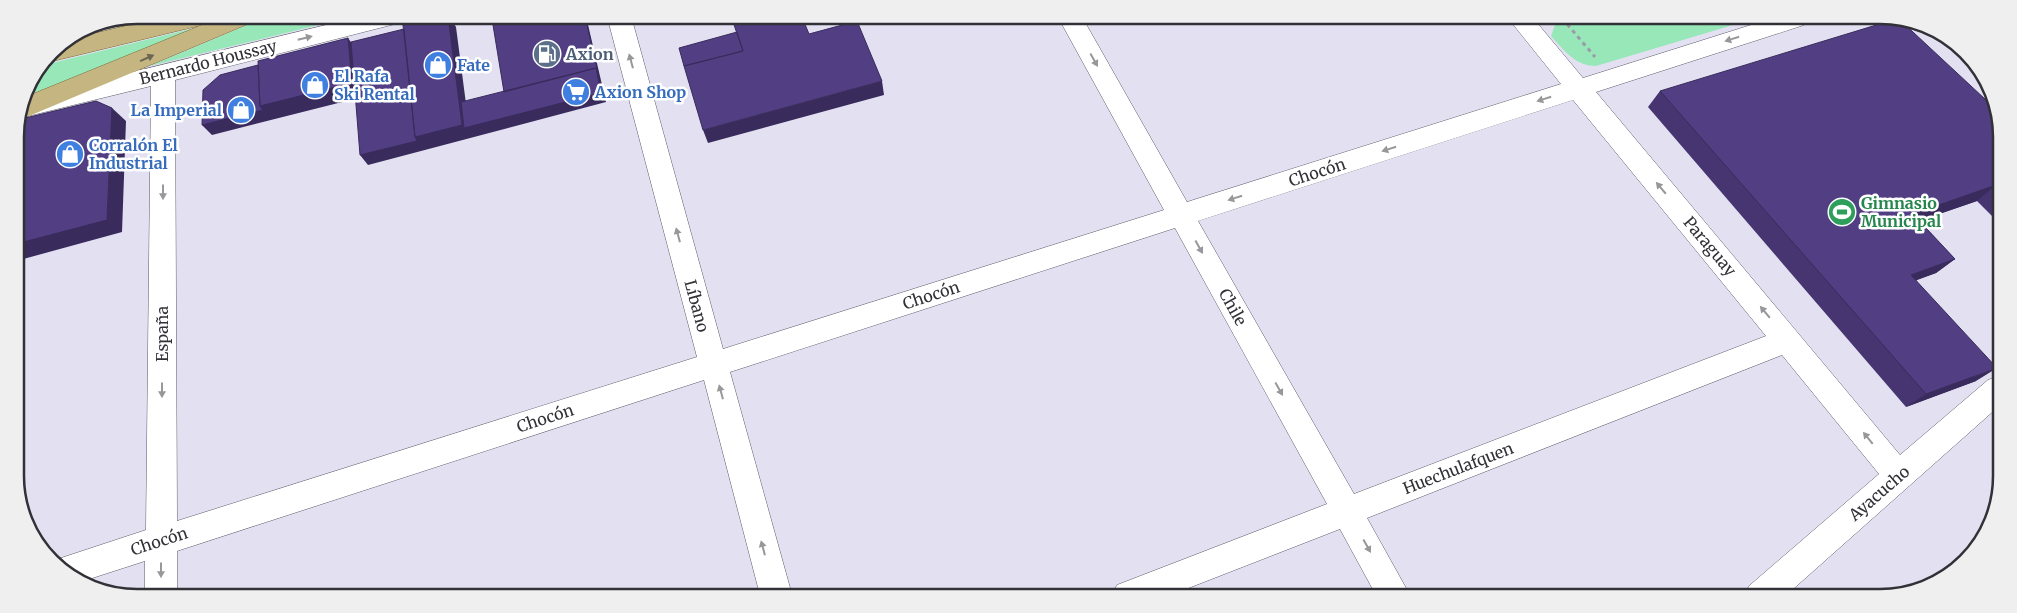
<svg xmlns="http://www.w3.org/2000/svg" width="2017" height="613" viewBox="0 0 2017 613" font-family="Merriweather,serif">
	<style>
		.green { fill: #97e7b9 }
		.lines { fill: none; stroke-linecap: round; stroke-linejoin: round }
		.minor-casing { stroke: #5c5b69; stroke-width: 1 }
		.major-casing { stroke: #786830; stroke-width: 1 }
		.path { stroke: #9c9ba8; stroke-width: 3; stroke-dasharray: 4 4; stroke-linecap: butt }
		.minor { fill: #fff; fill-rule: evenodd }
		.major { fill: #c5b681; fill-rule: evenodd }
		.wall { fill: #463571 }
		.shaded-wall { fill: #392b5c }
		.building { fill: #513e83; stroke: #392b5c }
		.oneway { fill: #98989b }
		.oneway2 { fill: #6c6655 }
		.labels { text-anchor: middle; dominant-baseline: central; stroke-width: 5; stroke-linejoin: round; paint-order: stroke }
		.service-label { font-size: 16px; font-weight: bold; fill: #4e5e75; stroke: #fff; text-anchor: start }
		.street-label { font-size: 16px; fill: #313137; stroke: #fff }
		.shop-label { font-size: 16px; font-weight: bold; fill: #366cbe; stroke: #fff; text-anchor: start }
		.leisure-label { font-size: 16px; font-weight: bold; fill: #27864d; stroke: #fff; text-anchor: start }
		.rim { fill: none; stroke: #313137; stroke-width: 2.5 }
	</style>
	<rect width="100%" height="100%" fill="#e2e0f1"/>
	<path class="green" d="M271,15L355,16L150,66Z
		M1553,18L1753,19L1596,66C1575,66 1564,50 1551,36L1556,22Z
		M203,26L49,89L23,96L24,90L40,66Z
		M1930,30L1972,56L1983,80Z"/>
	<g class="lines">
		<defs>
			<path id="minor" d="M363,16H407L403,22L395,24L175,80L177,521L697,357L607,16H631L723,349L1164,210L1058,17H1082L1187,202L1561,84L1508,18H1533L1583,78L1770,19H1808L1804,25L1596,92L1900,455L1988,380L1998,376V407L1783,598L1744,597L1749,586L1879,474L1782,355L1367,518L1411,597H1377L1340,529L1168,596H1112L1117,585L1327,504L1175,228L730,372L792,595H760L704,380L177,551V594H145V561L83,581L53,564L55,560L146,530L151,86L20,118H18L22,99ZM1573,100L1766,336L1354,494L1198,221Z"/>
			<path id="major" d="M172,15H219L218,18L224,15H258L255,21L29,116L18,118L23,98L202,25L49,62L44,60L51,50L67,40Z"/>
		</defs>
		<use href="#minor" class="minor-casing"/>
		<use href="#major" class="major-casing"/>
		<path class="path" d="M1562,18L1595,57"/>
		<use href="#minor" class="minor"/>
		<use href="#major" class="major"/>
	</g>
	<path class="wall" d="M1660,91L2000,113L1999,223L1977,201L1919,221L1955,259L1936,273L1916,280L1976,381L1906,407L1648,107Z"/>
	<path class="shaded-wall" d="M448,16H449L456,27L469,127L585,16H586L606,102L368,165L360,155L415,137Z
		M348,38L358,52L362,97L212,135L202,125L260,106Z
		M882,81L884,95L708,143L703,130Z
		M112,108L126,121L122,232L16,261V244Z
		M1996,185L1977,201L1895,229L1913,214Z
		M1955,259L1936,273L1893,289L1911,275Z
		M1997,368L1976,381L1906,407L1926,394Z"/>
	<path class="building" d="M439,16H448L462,125L415,137L403,25Z
		M532,16H585L598,73L596,68L504,92L493,25Z
		M731,16L802,17L809,34L857,21L882,81L703,130L684,66L743,51Z
		M1896,19H1899L2000,113L1999,189L1996,185L1913,214L1955,259L1911,275L1997,368L1926,394L1660,91Z
		M404,29L415,137L417,141L360,155L351,42Z
		M737,32L743,51L684,66L679,48Z
		M348,38L352,83L260,106L258,61Z
		M258,65L260,106L263,110L202,125L203,90L220,75Z
		M596,68L601,93L464,128L461,102Z
		M96,101L112,108L107,220L16,244L15,129L17,120Z"/>
	<defs><path id="oneway-solid" d="M-6-.8H1V-3.2L6.5 0L1 3.2V.8H-6Z" transform="scale(1.25)"/></defs>
	<g class="oneway">
		<use href="#oneway-solid" transform="translate(305 38) rotate(-14)"/>
		<use href="#oneway-solid" transform="translate(1732 39) rotate(162)"/>
		<use href="#oneway-solid" transform="translate(1094 60) rotate(61)"/>
		<use href="#oneway-solid" transform="translate(631 61) rotate(-105)"/>
		<use href="#oneway-solid" transform="translate(1544 99) rotate(162)"/>
		<use href="#oneway-solid" transform="translate(1389 149) rotate(162)"/>
		<use href="#oneway-solid" transform="translate(1661 188) rotate(-130)"/>
		<use href="#oneway-solid" transform="translate(163 192) rotate(90)"/>
		<use href="#oneway-solid" transform="translate(1235 198) rotate(162)"/>
		<use href="#oneway-solid" transform="translate(678 235) rotate(-105)"/>
		<use href="#oneway-solid" transform="translate(1199 247) rotate(61)"/>
		<use href="#oneway-solid" transform="translate(1765 312) rotate(-130)"/>
		<use href="#oneway-solid" transform="translate(1279 389) rotate(61)"/>
		<use href="#oneway-solid" transform="translate(162 390) rotate(90)"/>
		<use href="#oneway-solid" transform="translate(721 392) rotate(-105)"/>
		<use href="#oneway-solid" transform="translate(1868 438) rotate(-129)"/>
		<use href="#oneway-solid" transform="translate(1367 546) rotate(61)"/>
		<use href="#oneway-solid" transform="translate(763 548) rotate(-105)"/>
		<use href="#oneway-solid" transform="translate(161 570) rotate(90)"/>
	</g>
	<use class="oneway2" href="#oneway-solid" transform="translate(147 58) rotate(-24)"/>
	<defs>
		<symbol id="fuel-disc" viewBox="-11 -11 22 22"><circle r="9.5" fill="#5c6f8a" stroke="#fff"/><path d="M-5.5-6h7V0h2V4h1.3V-2.5L3-4.5l.8-.8L6-3V5H2.5V1h-1V6h-7ZM-4.2-4.7v3.2H.2V-4.7Z" fill="#fff"/></symbol>
		<symbol id="shop-disc" viewBox="-11 -11 22 22"><circle r="9.5" fill="#3f7fe0" stroke="#fff"/><path d="M-5-2.5h2.3a2.7 3.5 0 0 1 5.4 0H5L5.5 6h-11ZM-1.5-2.5h3a1.5 2.3 0 0 0-3 0Z" fill="#fff"/></symbol>
		<symbol id="supermarket-disc" viewBox="-11 -11 22 22"><circle r="9.5" fill="#3f7fe0" stroke="#fff"/><path d="M-6-5.5h2.5l.6 2H6L4.5 2H-2.5L-4.4-4H-6ZM-1.5 3.2a1.3 1.3 0 1 0 .1 0ZM3 3.2a1.3 1.3 0 1 0 .1 0Z" fill="#fff"/></symbol>
		<symbol id="stadium-disc" viewBox="-11 -11 22 22"><circle r="9.5" fill="#2e9e5b" stroke="#fff"/><path d="M0-5a6.5 5 0 1 0 0 10a6.5 5 0 1 0 0-10ZM-3.5-1.8h7v3.6h-7Z" fill="#fff"/></symbol>
	</defs>
	<g fill-rule="evenodd">
		<use href="#fuel-disc" x="531" y="38" width="32" height="32"/>
		<use href="#shop-disc" x="422" y="49" width="32" height="32"/>
		<use href="#shop-disc" x="299" y="69" width="32" height="32"/>
		<use href="#supermarket-disc" x="560" y="76" width="32" height="32"/>
		<use href="#shop-disc" x="225" y="94" width="32" height="32"/>
		<use href="#shop-disc" x="54" y="138" width="32" height="32"/>
		<use href="#stadium-disc" x="1826" y="196" width="32" height="32"/>
	</g>
	<g class="labels">
		<g class="service-label">
			<text x="566" y="54">Axion</text>
		</g>
		<g class="street-label">
			<text transform="translate(208 62) rotate(-14)">Bernardo Houssay</text>
			<text transform="translate(1317 172) rotate(-18)">Chocón</text>
			<text transform="translate(1710 246) rotate(50)">Paraguay</text>
			<text transform="translate(931 295) rotate(-18)">Chocón</text>
			<text transform="translate(697 306) rotate(75)">Líbano</text>
			<text transform="translate(1233 307) rotate(61)">Chile</text>
			<text transform="translate(162 334) rotate(-90)">España</text>
			<text transform="translate(545 418) rotate(-18)">Chocón</text>
			<text transform="translate(1458 468) rotate(-21)">Huechulafquen</text>
			<text transform="translate(1879 493) rotate(-41)">Ayacucho</text>
			<text transform="translate(159 541) rotate(-18)">Chocón</text>
		</g>
		<g class="shop-label">
			<text x="457" y="65">Fate</text>
			<text x="334" y="76">El Rafa<tspan x="334" dy="18">Ski Rental</tspan></text>
			<text x="595" y="92">Axion Shop</text>
			<text x="222" y="110" text-anchor="end">La Imperial</text>
			<text x="89" y="145">Corralón El<tspan x="89" dy="18">Industrial</tspan></text>
		</g>
		<g class="leisure-label">
			<text x="1861" y="203">Gimnasio<tspan x="1861" dy="18">Municipal</tspan></text>
		</g>
	</g>
	<path d="M0 0H2017V613H0ZM137 24H1880A113 113 0 0 1 1993 137V476A113 113 0 0 1 1880 589H137A113 113 0 0 1 24 476V137A113 113 0 0 1 137 24Z" fill="#efefef" fill-rule="evenodd"/>
	<path class="rim" d="M137 24H1880A113 113 0 0 1 1993 137V476A113 113 0 0 1 1880 589H137A113 113 0 0 1 24 476V137A113 113 0 0 1 137 24Z"/>
</svg>
